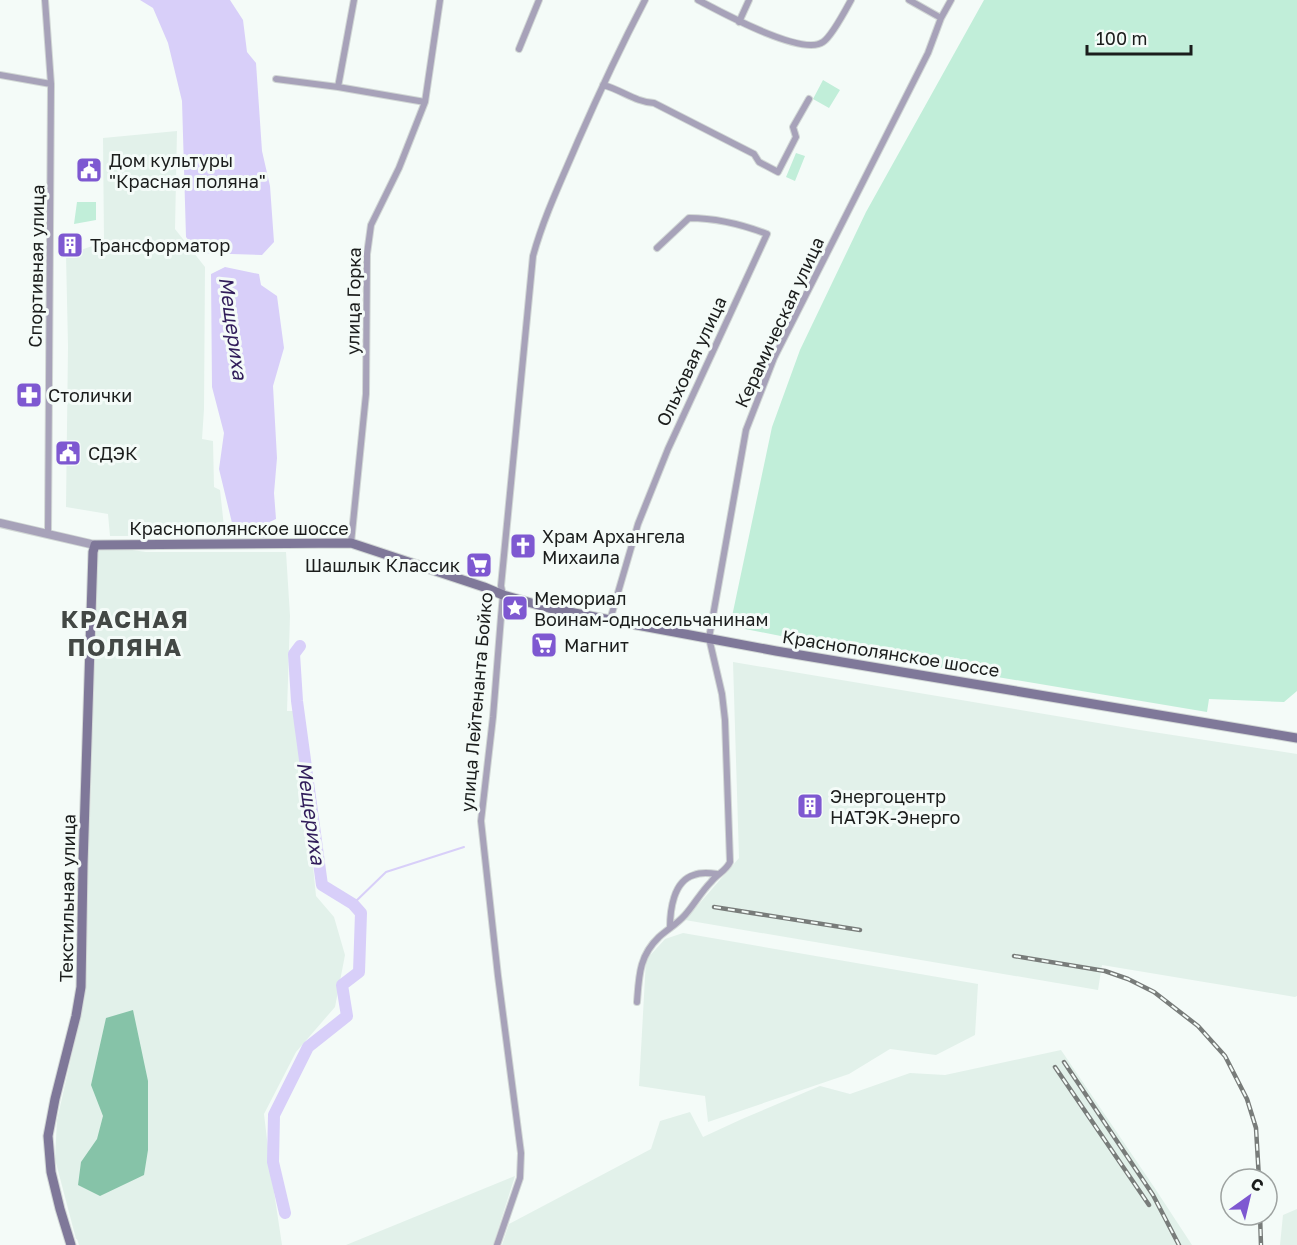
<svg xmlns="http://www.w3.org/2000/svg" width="1297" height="1245" viewBox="0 0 1297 1245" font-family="'Golos Text',sans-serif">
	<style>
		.built { fill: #e2f1ea }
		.green { fill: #c1eed9 }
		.forest { fill: #86c3a8 }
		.water { fill: #d8cff9 }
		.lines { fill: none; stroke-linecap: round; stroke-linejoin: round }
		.stream { stroke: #d8cff9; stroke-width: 2 }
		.river { stroke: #d8cff9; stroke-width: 12 }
		.minor-casing { stroke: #d1d7d5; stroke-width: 8 }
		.tertiary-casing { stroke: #d1d7d5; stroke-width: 10 }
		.secondary-casing { stroke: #d1d7d5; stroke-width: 11 }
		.minor { stroke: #a7a2b9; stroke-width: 6 }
		.tertiary { stroke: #a7a2b9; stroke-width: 8 }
		.secondary { stroke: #7f7899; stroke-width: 9 }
		.rail-casing { stroke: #787c7a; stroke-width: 4.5 }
		.rail { stroke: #f4fbf8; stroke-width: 2; stroke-dasharray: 7; stroke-linecap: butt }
		.labels { text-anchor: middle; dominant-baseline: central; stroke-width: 6; stroke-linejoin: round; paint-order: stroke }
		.poi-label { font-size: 18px; fill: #1b1d1c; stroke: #f4fbf8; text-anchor: start }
		.street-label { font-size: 18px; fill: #1b1d1c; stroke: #f4fbf8 }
		.water-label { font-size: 20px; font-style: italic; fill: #311d5a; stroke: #f4fbf8 }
		.district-label { font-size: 24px; font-weight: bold; letter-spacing: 1.5px; fill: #434845; stroke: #f4fbf8 }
	</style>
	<rect width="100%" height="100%" fill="#f4fbf8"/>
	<path class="built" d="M177,131L175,229L205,267L204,409L202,439L213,441L214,487L220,490L225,536H110L108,514L66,507L68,346L66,255L104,242L103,138Z
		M105,546L146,552H286L290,616L287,711H297L306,756L312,856L316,896L334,917L345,955L335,1007L296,1052L264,1114L270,1165L282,1245H79L77,1239H76L55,1159L57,1120L85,997L82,978L91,795L95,556L98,548Z
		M733,662L1140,730L1297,754V996L1295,997L1102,965L1098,990L685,920L739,858Z
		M683,933L978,984L975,1035L936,1055L890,1049L849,1074L708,1122L705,1096L639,1086L646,960L665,939Z
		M1061,1050L1154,1187L1192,1245H502L509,1224L651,1149L660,1121L690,1112L703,1137L742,1119L820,1086L850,1094L910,1073L945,1075Z
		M515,1176L493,1245H346Z
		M1297,1209V1245H1280L1283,1215Z"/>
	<path class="green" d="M984,0H1297V691L1284,702L1209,699L1207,712L926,665L730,626L772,427L800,350L866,212Z
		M823,80L840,90L829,108L813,99Z
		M796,153L805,156L795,181L786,177Z
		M77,202H96V220L74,224Z"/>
	<path class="forest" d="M133,1010L148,1081V1150L144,1175L100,1196L78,1185L81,1162L97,1139L103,1116L91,1085L106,1018Z"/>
	<path class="water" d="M140,0H230L243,20L247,52L256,63L262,151L270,186L274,242L262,255L199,253L186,237L182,101L168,43L153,8Z
		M225,267L259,274L261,285L277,296L284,348L273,386L277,458L274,493L276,519L263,525L233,527L219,469L224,433L212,387L211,274Z"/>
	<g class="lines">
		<path class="stream" d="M353,904L386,872L464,847"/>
		<path class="river" d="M261,509L265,532
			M285,1213L273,1162L274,1115L308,1047L347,1016L342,985L359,972L361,913L353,904L322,885L297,701L294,654L300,646"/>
		<defs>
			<path id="minor" d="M45,0L51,84L48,533
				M698,0C719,11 802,57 823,42C832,36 845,11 851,0
				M909,0L941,18
				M739,22L749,0
				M519,49L539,0
				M0,75L51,84
				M276,79L338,87L425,102
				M603,85C622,90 635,102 654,103L754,154L759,162L778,172L796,137L793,127L809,99
				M338,87L354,0
				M351,543L366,394L367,254L371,225L399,168L425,102L440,0
				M610,620L638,524L668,449L767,234C741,224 717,218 689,218L657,248
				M670,928C670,911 673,881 694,875C701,872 710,873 717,874
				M637,1002C639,976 639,956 659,937C668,929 677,924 685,915C694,905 701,892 711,882C717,874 726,871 730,862L725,720L722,694L709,638L746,430L774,358L928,53L941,18L951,0
				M497,1245L520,1178L521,1153L498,976L481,821L493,717L501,617L503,595L501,586L533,256C544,216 562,179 578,141C599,93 621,46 645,0"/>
			<path id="tertiary" d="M0,523L95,545"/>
			<path id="secondary" d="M71,1245L60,1209L51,1172L48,1136L55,1099L76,1016L81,987L83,865L93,552L95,545L351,543L484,587L503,595L549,608L610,620L776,651L1297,738"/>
		</defs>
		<use href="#minor" class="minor-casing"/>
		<use href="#tertiary" class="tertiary-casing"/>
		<use href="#secondary" class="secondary-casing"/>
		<use href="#minor" class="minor"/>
		<use href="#tertiary" class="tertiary"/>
		<use href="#secondary" class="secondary"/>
		<defs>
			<path id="rail" d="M714,907L860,930
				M1014,956L1105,971L1128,979L1154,992L1198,1026L1225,1056L1247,1099L1256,1128L1259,1179
				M1064,1062L1153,1195L1179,1245
				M1055,1067L1149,1205
				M1260,1215L1261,1245"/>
		</defs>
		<use href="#rail" class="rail-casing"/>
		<use href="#rail" class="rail"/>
	</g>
	<defs>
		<symbol id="civic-square" viewBox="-11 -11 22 22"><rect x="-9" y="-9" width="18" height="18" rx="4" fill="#7e58d1" stroke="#f4fbf8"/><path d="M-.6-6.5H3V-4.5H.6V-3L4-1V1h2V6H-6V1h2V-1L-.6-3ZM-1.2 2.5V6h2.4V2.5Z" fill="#fff"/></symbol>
		<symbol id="building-square" viewBox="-11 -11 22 22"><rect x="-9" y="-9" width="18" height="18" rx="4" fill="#7e58d1" stroke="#f4fbf8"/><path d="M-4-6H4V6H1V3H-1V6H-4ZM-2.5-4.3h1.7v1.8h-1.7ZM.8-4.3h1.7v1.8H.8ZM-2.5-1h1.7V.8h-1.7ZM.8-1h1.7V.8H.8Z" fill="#fff"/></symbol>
		<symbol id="pharmacy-square" viewBox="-11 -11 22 22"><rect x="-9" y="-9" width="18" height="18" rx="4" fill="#7e58d1" stroke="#f4fbf8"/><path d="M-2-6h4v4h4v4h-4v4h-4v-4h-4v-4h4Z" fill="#fff"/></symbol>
		<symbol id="church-square" viewBox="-11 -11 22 22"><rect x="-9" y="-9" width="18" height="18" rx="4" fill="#7e58d1" stroke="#f4fbf8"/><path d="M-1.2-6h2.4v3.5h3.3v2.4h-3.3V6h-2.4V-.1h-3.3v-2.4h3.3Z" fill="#fff"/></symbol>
		<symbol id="supermarket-square" viewBox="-11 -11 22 22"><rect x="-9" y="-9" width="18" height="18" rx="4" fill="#7e58d1" stroke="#f4fbf8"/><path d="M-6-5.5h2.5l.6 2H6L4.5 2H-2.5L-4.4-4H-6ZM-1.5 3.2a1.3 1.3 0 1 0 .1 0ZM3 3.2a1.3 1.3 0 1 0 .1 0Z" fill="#fff"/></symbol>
		<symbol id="sight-square" viewBox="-11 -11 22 22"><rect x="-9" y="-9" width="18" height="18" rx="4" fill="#7e58d1" stroke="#f4fbf8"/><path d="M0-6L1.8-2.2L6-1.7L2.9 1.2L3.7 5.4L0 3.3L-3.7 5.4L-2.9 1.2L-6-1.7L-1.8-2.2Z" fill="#fff"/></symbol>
	</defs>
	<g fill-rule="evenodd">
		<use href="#civic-square" x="74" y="155" width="30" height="30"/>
		<use href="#building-square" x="55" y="230" width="30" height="30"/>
		<use href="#pharmacy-square" x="14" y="380" width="30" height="30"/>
		<use href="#civic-square" x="53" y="438" width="30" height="30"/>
		<use href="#church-square" x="508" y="531" width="30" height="30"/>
		<use href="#supermarket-square" x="464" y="550" width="30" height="30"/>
		<use href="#sight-square" x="500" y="593" width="30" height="30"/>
		<use href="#supermarket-square" x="529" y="630" width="30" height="30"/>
		<use href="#building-square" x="795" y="791" width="30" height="30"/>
	</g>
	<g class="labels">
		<g class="poi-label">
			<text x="109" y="160">Дом культуры<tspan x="109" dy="21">"Красная поляна"</tspan></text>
			<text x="90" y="245">Трансформатор</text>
			<text x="48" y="395">Столички</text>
			<text x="88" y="453">СДЭК</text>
			<text x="542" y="536">Храм Архангела<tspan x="542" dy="21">Михаила</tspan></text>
			<text x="460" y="565" text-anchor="end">Шашлык Классик</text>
			<text x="534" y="598">Мемориал<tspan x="534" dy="21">Воинам-односельчанинам</tspan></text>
			<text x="564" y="645">Магнит</text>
			<text x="830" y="796">Энергоцентр<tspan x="830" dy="21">НАТЭК-Энерго</tspan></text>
		</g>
		<g class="street-label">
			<text transform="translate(36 266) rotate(-89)">Спортивная улица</text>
			<text transform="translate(353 301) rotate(-89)">улица Горка</text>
			<text transform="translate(779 322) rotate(-65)">Керамическая улица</text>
			<text transform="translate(691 361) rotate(-65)">Ольховая улица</text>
			<text x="239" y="528">Краснополянское шоссе</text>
			<text transform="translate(891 653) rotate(9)">Краснополянское шоссе</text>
			<text transform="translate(476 702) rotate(-85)">улица Лейтенанта Бойко</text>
			<text transform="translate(67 898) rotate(-89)">Текстильная улица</text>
		</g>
		<g class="water-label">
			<text transform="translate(234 328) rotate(82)">Мещериха</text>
			<text transform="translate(312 813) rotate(82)">Мещериха</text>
		</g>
		<g class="district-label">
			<text x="125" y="618">КРАСНАЯ<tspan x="125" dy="28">ПОЛЯНА</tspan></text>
		</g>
	</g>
	<g transform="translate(1249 1197) rotate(34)"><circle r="28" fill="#f4fbf8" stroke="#9da2a0" stroke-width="1.5"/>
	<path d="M0-4.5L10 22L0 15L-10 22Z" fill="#7e58d1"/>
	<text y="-9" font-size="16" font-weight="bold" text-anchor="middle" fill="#1b1d1c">С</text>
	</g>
	<path d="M1087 45v9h104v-9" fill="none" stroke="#1b1d1c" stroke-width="3"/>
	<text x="1096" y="45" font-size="18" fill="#1b1d1c" stroke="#f4fbf8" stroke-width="4.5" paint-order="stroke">100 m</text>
</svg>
